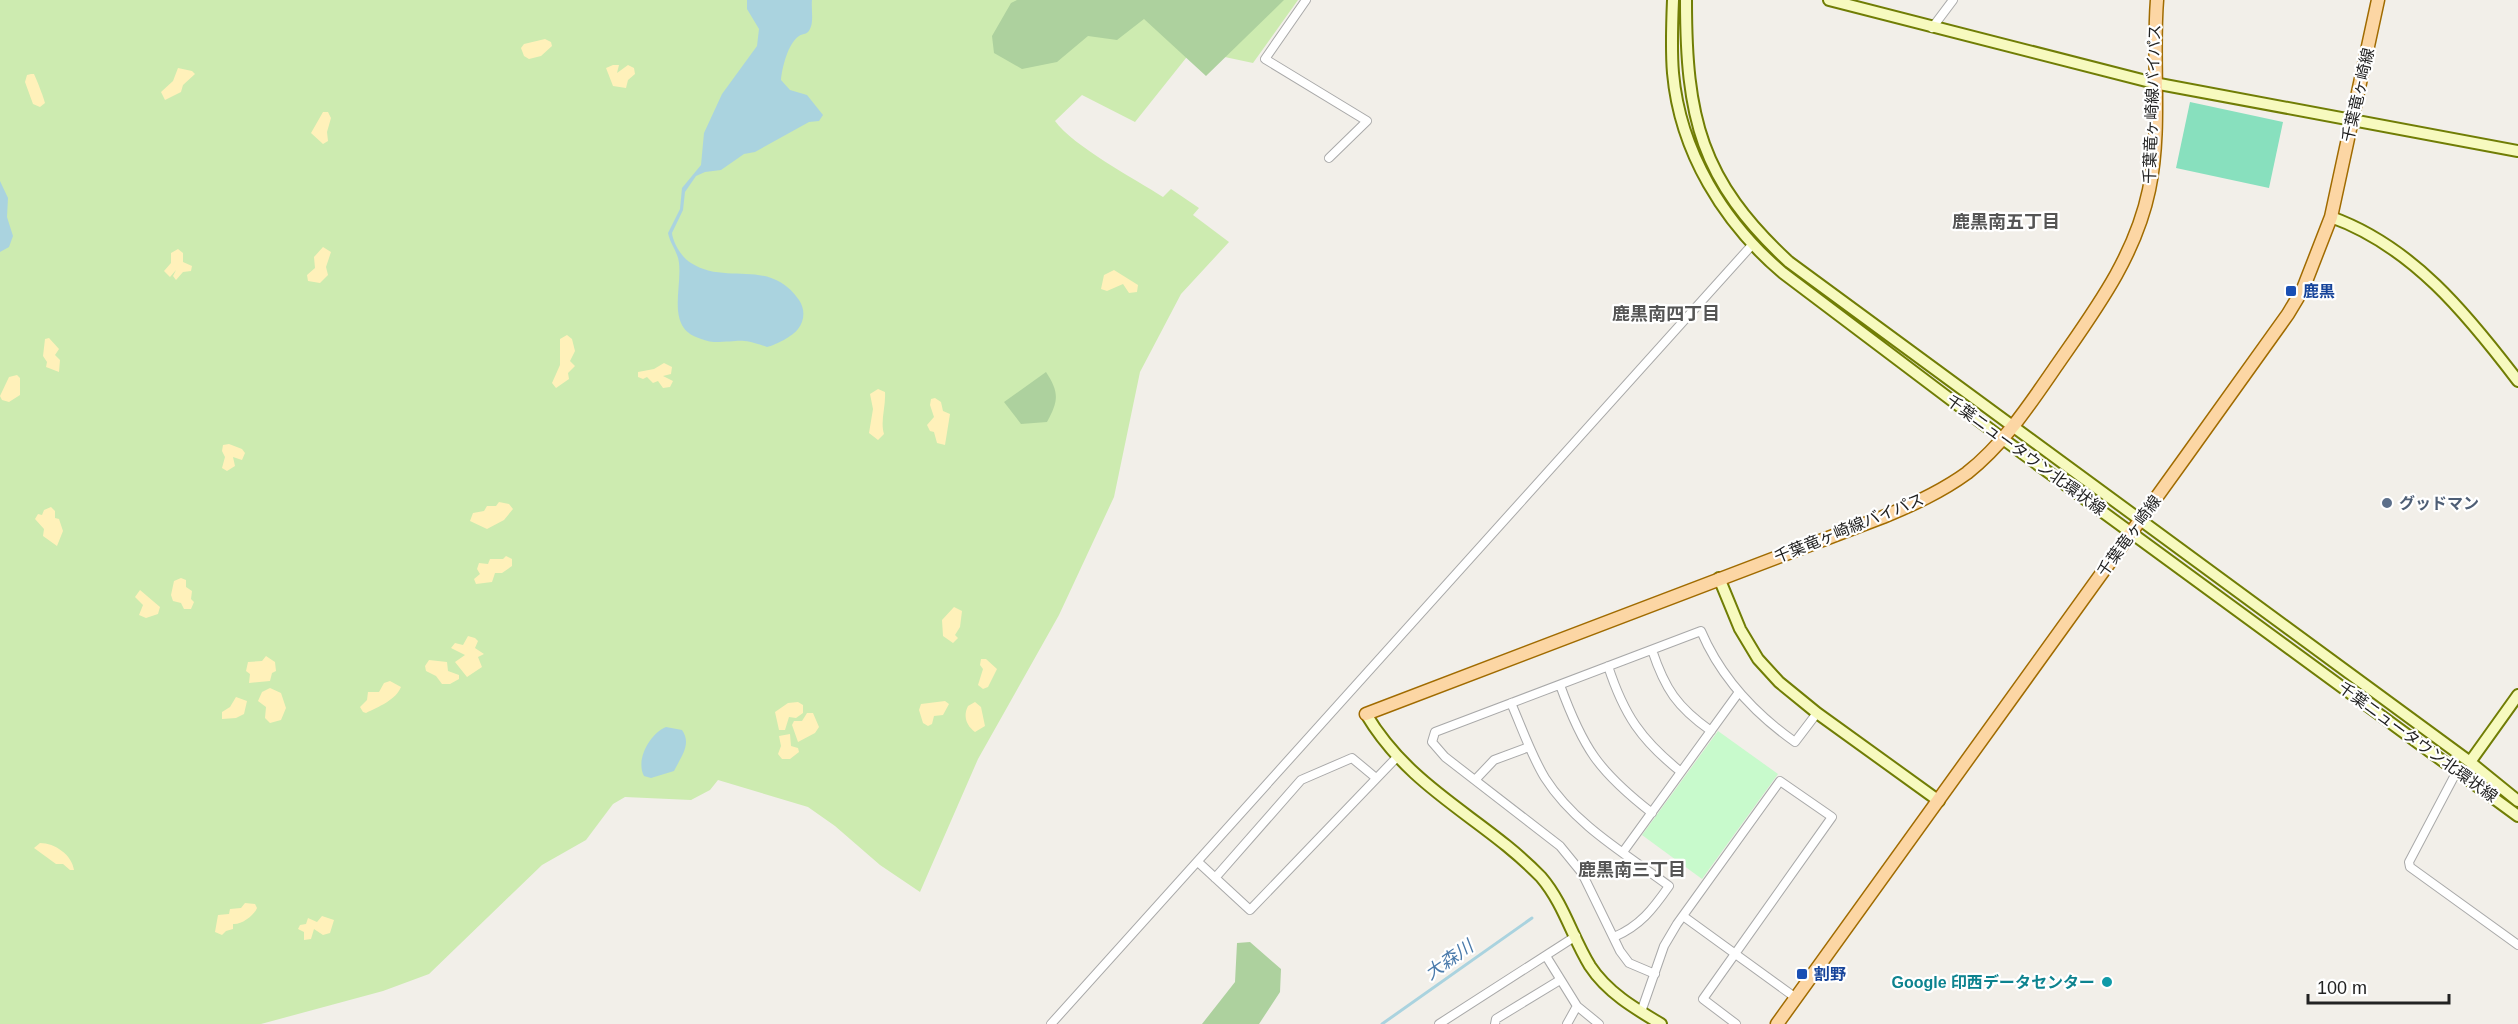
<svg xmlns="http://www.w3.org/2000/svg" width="2518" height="1024" viewBox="0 0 2518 1024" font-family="Helvetica,'Noto Sans JP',sans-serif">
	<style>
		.grass { fill: #cdebb0 }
		.forest { fill: #add19e }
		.sand { fill: #fff1ba }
		.park { fill: #c8facc }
		.pitch { fill: #88e0be }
		.water { fill: #aad3df }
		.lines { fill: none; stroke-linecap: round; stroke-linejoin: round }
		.stream { stroke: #aad3df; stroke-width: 3 }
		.street-casing { stroke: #a9a9a9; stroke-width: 10 }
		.secondary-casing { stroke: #707d05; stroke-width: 14 }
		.primary-casing { stroke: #a06b00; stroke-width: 15 }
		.street { stroke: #fff; stroke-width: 8 }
		.secondary { stroke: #f7fabf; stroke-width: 10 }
		.primary { stroke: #fcd6a4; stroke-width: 12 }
		.transit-dot { fill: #1a4fb4; stroke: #fff; stroke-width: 2 }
		.service-dot { fill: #5c6f8a; stroke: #fff; stroke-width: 2 }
		.culture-dot { fill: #0f9aa8; stroke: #fff; stroke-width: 2 }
		.labels { text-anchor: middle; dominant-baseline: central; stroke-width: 4.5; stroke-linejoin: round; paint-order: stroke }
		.street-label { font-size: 16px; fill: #222; stroke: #fff }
		.transit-label { font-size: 16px; font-weight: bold; fill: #164399; stroke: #fff; text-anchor: start }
		.service-label { font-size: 16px; font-weight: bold; fill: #4e5e75; stroke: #fff; text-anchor: start }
		.culture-label { font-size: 16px; font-weight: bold; fill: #0d838f; stroke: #fff; text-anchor: end }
		.neighbourhood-label { font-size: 18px; font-weight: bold; fill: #555; stroke: #fff }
		.water-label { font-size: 18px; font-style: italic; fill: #4a7aab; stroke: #fff }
	</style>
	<rect width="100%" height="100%" fill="#f2efe9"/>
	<path class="grass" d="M0,0H1298L1253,63L1206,53H1190L1135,122L1082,95L1055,121C1073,146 1135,179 1163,197L1171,189L1199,208L1193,215L1229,242L1181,294L1140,372L1114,497L1059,615L978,759L920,892L880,865L835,826L808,807L718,780L710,790L691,800L625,797L613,804L586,840L542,865L429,974L383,991L261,1024H0Z"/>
	<path class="forest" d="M1017,0H1284L1206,76L1144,19L1117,40L1088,36L1057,62L1022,69L994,53L992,36L1011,3Z
		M1046,372C1059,392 1059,400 1047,422L1021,424L1004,402Z
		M1250,942L1281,969L1280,992L1259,1024H1202L1235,982L1237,943Z"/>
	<path class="sand" d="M545,39L551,42L552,46L541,56L529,59L524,56L521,48L524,44Z
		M613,65H619L617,73L628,65L634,68L635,74L628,80L626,88L613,86L606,68Z
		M178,68L192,71L195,74L183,85L181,92L165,100L161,92L173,81Z
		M31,74H34C36,78 44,98 45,103L40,107L33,104L25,82L27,75Z
		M323,112H328L331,118L327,132L328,141L323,144L311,133Z
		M323,247L331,252L326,267L328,275L320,283L308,281L307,275L315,268L314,257Z
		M178,249L183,253V262L192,266L191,271L183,272L176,280L173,276L176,270L170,277L164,271L171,263V253Z
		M1114,270L1138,285L1137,292L1129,293L1123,284L1107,291L1101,289L1104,275Z
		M567,335L572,339L575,351L570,361L575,366L568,373L569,379L556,388L552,383L560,365V339Z
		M49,338L59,349L55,355L60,360L59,372L46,367L47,362L43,356L45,339Z
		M664,363L672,367L671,374L663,376L673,381L670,387L663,388L658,381L653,383L647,377L643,379L638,377V372L654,369Z
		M17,375L20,378V395L9,402L2,400L0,396L9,377Z
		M878,389L885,392C886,407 880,421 884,434L878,440L869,433L873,409L870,394Z
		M935,398L941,402L943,411L950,414L945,445L937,443L934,432L930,431L927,425L934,417L930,405L931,399Z
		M229,444L242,449L245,453L242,460L233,457L235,466L227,471L222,468L225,457L222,451L223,445Z
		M499,502L509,504L513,509L504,520L487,529L470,521L473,513L484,511L487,506H496Z
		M51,507L55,511V518L59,519L63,531L57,546L43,536L44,529L35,519L38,514L42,515L44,510Z
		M506,556L512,559V566L502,573H495L492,582L476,584L474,579L480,574L477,569L479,563L488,564L490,559H503Z
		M181,578L186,580V587L192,591L191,599L194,602L191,609H184L181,603L173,601L171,595L174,581Z
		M140,590L160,607L158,614L146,618L139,615L143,605L135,597Z
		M954,607L962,611L960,627L955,635L958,638L953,643L943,636L942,620Z
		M468,636L475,638L478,641L475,648L484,654L478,657L482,667L467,677L455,662L465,655L451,648L455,643L463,645Z
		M266,656L275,662L276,671L272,673L270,681L249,683L250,674L246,671L248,662L262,661Z
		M981,659H986L997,669L988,687L983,689L978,685L983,669L980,665Z
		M429,660L447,662L448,671L459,675V679L450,684H442L436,676L426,671L425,666Z
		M390,681L401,687C396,700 378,707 366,713L363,712L360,707L367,700L368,692H379L384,683Z
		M270,688L281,693L286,708L281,720L270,723L265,718L266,707L258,701L262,692Z
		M236,697L247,701L244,714L236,718L222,719V712L230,707Z
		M945,701L949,704L943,715L934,716L932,724L928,726L923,723L919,710L921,704Z
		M798,702L803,705V713L796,718L789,717L785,730H779L775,712L788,703Z
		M975,702L981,707L985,726L975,732C966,725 963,716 968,706Z
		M807,713H813L819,727L815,733L798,742L792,725L794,721H802Z
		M790,734L791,746L798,748L799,752L790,759H782L778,754L781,746L779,736Z
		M40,843C55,843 72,855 74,870H70L63,864H56L34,848Z
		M245,903L255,904L257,908C254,916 241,925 233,924V929L226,931L222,935L215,932L218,915L229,914L230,909L241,908Z
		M322,916L334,920L330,933L323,935L314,929L311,939L304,940V932L298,929L300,925L306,924L308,918L317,922Z"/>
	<path class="park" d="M1718,731L1778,774L1702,879L1642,835Z"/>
	<path class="pitch" d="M2190,102L2283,122L2269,188L2176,168Z"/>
	<path class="water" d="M747,0H812C811,9 814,21 810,29C807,35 804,33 799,36C788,43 782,68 781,80L790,90L807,95L823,115L819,121L809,122L755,152L744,154L721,170L705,172L696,176L685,192L683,210L672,233C673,243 682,258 691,263C727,286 769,257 799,300C805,309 805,320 798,329C793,336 776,345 767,347C739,337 741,342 714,342C708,342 702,339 696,337C667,325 682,288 679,263C678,252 670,244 668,233L680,209L682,188L701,165L704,133L722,94L757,46L759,29L747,9Z
		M0,181L8,198L7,217L13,236L9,247L0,252Z
		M666,727L682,730C692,744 681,757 674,771L651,778L644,776C635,759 651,733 666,727Z"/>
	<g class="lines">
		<path class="stream" d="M1382,1024L1532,918"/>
		<defs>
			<path id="street" d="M1306,0L1265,59L1367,121L1329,158
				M1932,28L1953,0
				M1652,650C1665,689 1677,707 1711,731
				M1608,666C1624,715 1641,740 1681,772
				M1560,685C1583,748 1598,771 1652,813
				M1511,703C1522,728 1531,755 1545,778C1575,825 1626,854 1669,886C1653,909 1640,926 1614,937
				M2457,771L2409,862L2410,867L2518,945
				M1476,779L1494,760L1529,747
				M1623,852L1739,692
				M1198,862L1250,910L1398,756
				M1215,878L1301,780L1352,758L1376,778
				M1683,916L1796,998
				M1546,956L1577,1006L1599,1024
				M1655,974L1629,963L1620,951L1582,873L1560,846L1445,757L1432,742L1435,732L1701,631C1721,678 1754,713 1795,742L1817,713
				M1641,1012L1664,946L1677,924L1780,781L1832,817L1703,999L1736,1024
				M1051,1024L1752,245
				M1439,1024L1576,936
				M1495,1024L1496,1019L1560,980
				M1567,1024L1577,1006"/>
			<path id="secondary" d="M1673,0C1672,24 1671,49 1673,73C1680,152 1724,223 1783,273L2003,439L2518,816
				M1686,0C1686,117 1700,180 1789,262L2470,762L2518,801
				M1829,0L2154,83L2518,151
				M2331,217C2412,246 2467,314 2518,381
				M1719,578L1740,629L1758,659L1779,682L1817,713L1939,801
				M1366,714C1412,791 1483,817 1541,877C1564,904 1572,937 1590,966C1607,992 1634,1008 1661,1024
				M2470,762L2518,695"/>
			<path id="primary" d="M1366,714L1883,517C1912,505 1941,492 1967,473C2004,444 2030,404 2057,365C2095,310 2135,257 2149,190C2162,129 2152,62 2157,0
				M1777,1024L2187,455L2288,314L2303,289L2331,217L2378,0"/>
		</defs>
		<use href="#street" class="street-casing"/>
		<use href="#secondary" class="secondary-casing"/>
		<use href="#primary" class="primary-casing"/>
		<use href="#street" class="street"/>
		<use href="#secondary" class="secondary"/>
		<use href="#primary" class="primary"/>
	</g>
	<g class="transit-dot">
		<rect x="2285" y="285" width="12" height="12" rx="3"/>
		<rect x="1796" y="968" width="12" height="12" rx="3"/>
	</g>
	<circle class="service-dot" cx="2387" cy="503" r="6"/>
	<circle class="culture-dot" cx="2107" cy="982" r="6"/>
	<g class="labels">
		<g class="street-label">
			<text transform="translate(2358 95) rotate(-77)">千葉竜ヶ崎線</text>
			<text transform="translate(2152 104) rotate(-88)">千葉竜ヶ崎線バイパス</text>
			<text transform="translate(2026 455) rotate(36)">千葉ニュータウン北環状線</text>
			<text transform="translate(1849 528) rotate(-22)">千葉竜ヶ崎線バイパス</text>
			<text transform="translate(2129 536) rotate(-54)">千葉竜ヶ崎線</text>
			<text transform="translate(2418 742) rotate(36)">千葉ニュータウン北環状線</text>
		</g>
		<g class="transit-label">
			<text x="2303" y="291">鹿黒</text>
			<text x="1814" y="974">割野</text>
		</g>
		<g class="service-label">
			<text x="2399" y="503">グッドマン</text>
		</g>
		<g class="culture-label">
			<text x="2095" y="982">Google 印西データセンター</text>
		</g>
		<g class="neighbourhood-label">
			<text x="2006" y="222">鹿黒南五丁目</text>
			<text x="1666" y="314">鹿黒南四丁目</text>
			<text x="1632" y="870">鹿黒南三丁目</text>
		</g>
		<g class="water-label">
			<text transform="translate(1449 960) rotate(-35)">大森川</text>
		</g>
	</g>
	<path d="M2308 994v9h141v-9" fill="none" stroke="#222222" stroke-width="3"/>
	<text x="2317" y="994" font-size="18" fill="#222222" stroke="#ffffff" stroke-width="4.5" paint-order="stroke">100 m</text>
</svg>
